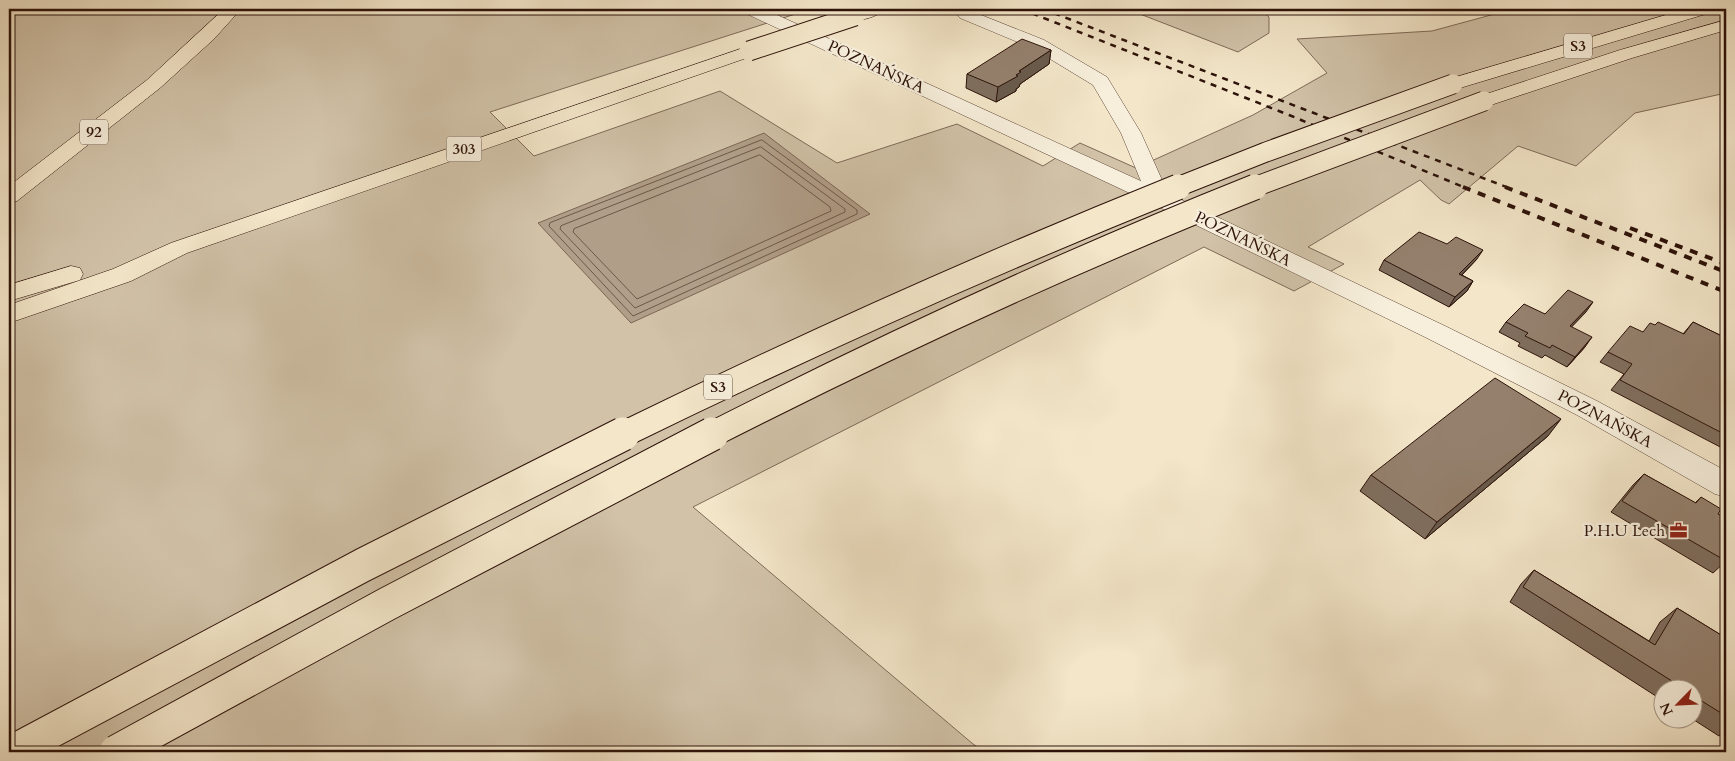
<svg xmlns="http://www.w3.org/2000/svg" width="1735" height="761" viewBox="0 0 1735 761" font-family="Cardo,serif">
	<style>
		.green { fill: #d1c2a8; stroke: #7f6a58 }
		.water { fill: #b09e88; stroke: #7c6655 }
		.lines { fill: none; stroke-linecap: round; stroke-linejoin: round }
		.shore { stroke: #6e5848; stroke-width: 1 }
		.minor-casing { stroke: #5e4739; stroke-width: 1 }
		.tertiary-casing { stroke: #5e4739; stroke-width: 1 }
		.primary-casing { stroke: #2d1209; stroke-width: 1 }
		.motorway-casing { stroke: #2d1209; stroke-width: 1 }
		.minor { fill: #f7efdc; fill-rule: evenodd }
		.tertiary { fill: #f7efdc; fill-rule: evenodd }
		.primary { fill: #f3e6c9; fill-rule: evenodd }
		.motorway { fill: #f3e6c9; fill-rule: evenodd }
		.rail-far1 { stroke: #2d1209; stroke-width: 2.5; stroke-dasharray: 6 6; stroke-linecap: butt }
		.rail { stroke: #2d1209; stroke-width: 4; stroke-dasharray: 8 8; stroke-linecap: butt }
		.primary-bridge-casing { stroke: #2d1209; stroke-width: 21; stroke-linecap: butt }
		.motorway-bridge-far2-casing { stroke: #2d1209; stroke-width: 21; stroke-linecap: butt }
		.motorway-bridge-far1-casing { stroke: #2d1209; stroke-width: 27; stroke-linecap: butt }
		.motorway-bridge-casing { stroke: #2d1209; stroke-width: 35; stroke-linecap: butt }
		.primary-bridge { stroke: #f3e6c9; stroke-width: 19 }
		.motorway-bridge-far2 { stroke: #f3e6c9; stroke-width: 19 }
		.motorway-bridge-far1 { stroke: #f3e6c9; stroke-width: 25 }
		.motorway-bridge { stroke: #f3e6c9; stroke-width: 33 }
		.wall { fill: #7f6e5e; stroke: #2d1209 }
		.shaded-wall { fill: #685a4c; stroke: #2d1209 }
		.building { fill: #94806d; stroke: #2d1209 }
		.labels { text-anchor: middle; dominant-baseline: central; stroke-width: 4.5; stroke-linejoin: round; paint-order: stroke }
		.shield { fill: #f7efdc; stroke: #6a5448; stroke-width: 1 }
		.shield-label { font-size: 15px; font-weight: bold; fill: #2d1209 }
		.street-label { font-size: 16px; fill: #2d1209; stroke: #f7efdc }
		.poi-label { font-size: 16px; fill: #2d1209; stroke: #f7efdc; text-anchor: end }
	</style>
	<rect width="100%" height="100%" fill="#f3e6c9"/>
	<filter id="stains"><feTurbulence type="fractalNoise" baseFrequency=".004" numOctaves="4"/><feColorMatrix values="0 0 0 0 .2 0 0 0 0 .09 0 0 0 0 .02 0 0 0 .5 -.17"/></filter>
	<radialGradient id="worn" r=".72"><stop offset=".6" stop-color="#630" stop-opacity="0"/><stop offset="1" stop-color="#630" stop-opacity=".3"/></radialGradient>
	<path class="green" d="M9,9H811L490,112L534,156L720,91L837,163L957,124L1043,166L1080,143L1136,168L1253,115L1327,73L1297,39L1432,31L1513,9H1726V93L1635,113L1576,166L1518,146L1449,204L1441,200L1420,180L1308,247L1344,264L1294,291L1204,247L693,507L973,744L985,752H9Z
		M1127,9H1260L1269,17V33L1238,52Z"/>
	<path class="water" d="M764,133L870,214L631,323L538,223Z"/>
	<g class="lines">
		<path class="shore" d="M762,140L857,210V214L633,316L549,226L550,223Z
			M761,147L845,209V212L635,308L560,229L561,226Z
			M760,155L830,207L831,211L637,299L573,232L574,229Z"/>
		<defs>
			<path id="minor" d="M966,9L1044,40L1107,77L1141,133L1170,198L1167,203L1159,205L1151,203L1148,198L1121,133L1093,85L1032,48L960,18L957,14L960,10Z"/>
			<path id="tertiary" d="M743,9H764L1167,193L1445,326L1597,401L1726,471V497L1715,494L1577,415L1427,338L1151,203L745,13Z"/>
			<path id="primary" d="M224,9H241L214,39L160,88L17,201L9,203V186L147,80Z
				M860,9H884C879,17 858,22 849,20L846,16L849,12Z
				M749,46L755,47L758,51L755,55L187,253L131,281L9,323V305L113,269L171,243Z
				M71,266L80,268L83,274L80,280L9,301V285Z"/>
			<path id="motorway" d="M1686,9H1711L1709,13L1460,88L1453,90L1446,88L1443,84L1446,80Z
				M1726,20V30L1632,58L1491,105L1484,107L1477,105L1474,101L1477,97L1620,50Z"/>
		</defs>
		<use href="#minor" class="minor-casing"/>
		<use href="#tertiary" class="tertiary-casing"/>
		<use href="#primary" class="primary-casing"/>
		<use href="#motorway" class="motorway-casing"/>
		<use href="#minor" class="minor"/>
		<use href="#tertiary" class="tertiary"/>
		<use href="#primary" class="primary"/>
		<use href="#motorway" class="motorway"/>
		<path class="rail-far1" d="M1021,9L1289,115L1466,188
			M1043,9L1509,188"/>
		<path class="rail" d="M1463,187L1726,292
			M1505,187L1726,272
			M1630,228L1726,264"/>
		<defs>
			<path id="primary-bridge" d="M749,51L855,16"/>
			<path id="motorway-bridge-far2" d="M1175,188L1266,152L1453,84
				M1252,188L1484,101"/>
			<path id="motorway-bridge-far1" d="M620,436C804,346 989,263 1178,187
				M709,436C888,345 1069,261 1255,187"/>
			<path id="motorway-bridge" d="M12,752L363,565L623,434
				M116,752L387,604L712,434"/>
		</defs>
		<use href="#primary-bridge" class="primary-bridge-casing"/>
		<use href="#motorway-bridge-far2" class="motorway-bridge-far2-casing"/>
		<use href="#motorway-bridge-far1" class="motorway-bridge-far1-casing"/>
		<use href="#motorway-bridge" class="motorway-bridge-casing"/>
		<use href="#primary-bridge" class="primary-bridge"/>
		<use href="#motorway-bridge-far2" class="motorway-bridge-far2"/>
		<use href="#motorway-bridge-far1" class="motorway-bridge-far1"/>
		<use href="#motorway-bridge" class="motorway-bridge"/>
	</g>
	<path class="wall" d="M1051,50L1049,64L1020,84L1019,87L1016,89V91L996,102L966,88L967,74Z
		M1477,259L1462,275L1473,281L1467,291L1449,307L1379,270L1384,260Z
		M1586,312L1571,327L1585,347L1567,367L1545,355L1542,358L1518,346L1520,343L1499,332L1506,322L1545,314Z
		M1693,322L1726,338V450L1611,390L1624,374L1600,362L1608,352L1643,332L1683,334Z
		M1548,436L1425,539L1360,491L1371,475Z
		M1644,474L1695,503L1701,497L1718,514L1726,561L1713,573L1611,512L1633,485Z
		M1534,570L1649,641L1660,622L1677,608L1726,638V732L1719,736L1691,718H1692V688H1662V700L1510,602L1521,584Z"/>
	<path class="shaded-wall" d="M1051,50L1049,64L1020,84L1019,87L1016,89V91L996,102L998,87L1019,71Z
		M1483,250L1477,259L1453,284L1459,274Z
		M1473,281L1467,291L1449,307L1455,297Z
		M1593,302L1586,312L1563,336L1570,326Z
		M1592,337L1585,347L1567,367L1575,357Z
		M1561,419L1548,436L1425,539L1437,522Z"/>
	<path class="building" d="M1022,39L1051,50L1019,71L1021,72L1016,75L1018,76L998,87L967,74Z
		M1419,232L1447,244L1456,237L1483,250L1459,274L1473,281L1455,297L1384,260Z
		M1568,290L1593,302L1570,326L1592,337L1575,357L1552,345L1550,348L1525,336L1528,333L1506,322L1524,304L1545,314Z
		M1658,322L1684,334L1693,322L1726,338V435L1620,380L1632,364L1608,352L1630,326L1643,332L1650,323L1655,325Z
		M1495,378L1561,419L1437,522L1371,475Z
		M1644,474L1696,503L1701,497L1721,509L1718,514L1726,518V561L1622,501Z
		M1534,570L1655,645L1677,608L1726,638V716L1692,695V688H1683L1523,587Z"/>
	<defs>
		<symbol id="office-bare" viewBox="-9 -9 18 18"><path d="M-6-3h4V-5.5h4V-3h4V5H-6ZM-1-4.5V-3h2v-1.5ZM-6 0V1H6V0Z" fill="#8f2418" stroke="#f7efdc" stroke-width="2.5" paint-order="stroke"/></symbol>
	</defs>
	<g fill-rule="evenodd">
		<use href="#office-bare" x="1666" y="518" width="25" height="25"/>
	</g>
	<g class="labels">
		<g class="shield">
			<rect x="1564" y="33.5" width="28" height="25" rx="4"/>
			<rect x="80" y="119.5" width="28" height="25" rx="4"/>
			<rect x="446.5" y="136.5" width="35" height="25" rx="4"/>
			<rect x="704" y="374.5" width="28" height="25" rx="4"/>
		</g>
		<g class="shield-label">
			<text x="1578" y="46">S3</text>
			<text x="94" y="132">92</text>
			<text x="464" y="149">303</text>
			<text x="718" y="387">S3</text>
		</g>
		<g class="street-label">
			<text transform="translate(876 67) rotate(25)">POZNAŃSKA</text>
			<text transform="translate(1243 239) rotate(26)">POZNAŃSKA</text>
			<text transform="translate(1605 419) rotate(28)">POZNAŃSKA</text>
		</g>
		<g class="poi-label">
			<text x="1665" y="531">P.H.U Lech</text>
		</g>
	</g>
	<rect width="1735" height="761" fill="none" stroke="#f3e6c9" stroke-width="30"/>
	<rect x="10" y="10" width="1715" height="741" fill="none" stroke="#2d1209" stroke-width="2.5"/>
	<rect x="15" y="15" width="1705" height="731" fill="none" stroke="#2d1209"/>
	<g transform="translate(1678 704) rotate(246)"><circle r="24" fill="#f7efdc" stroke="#a69788"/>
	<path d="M0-4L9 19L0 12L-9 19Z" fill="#8f2418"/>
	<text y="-8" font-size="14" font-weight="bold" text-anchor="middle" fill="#2d1209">N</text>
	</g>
	<rect width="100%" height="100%" filter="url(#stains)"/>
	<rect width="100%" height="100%" fill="url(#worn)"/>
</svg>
